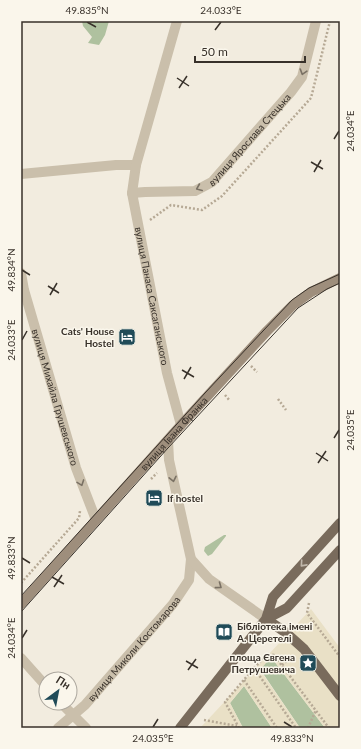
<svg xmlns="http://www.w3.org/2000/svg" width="361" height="749" viewBox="0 0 361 749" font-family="Lato,sans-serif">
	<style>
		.green { fill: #afc19f }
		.plaza { fill: #e9e0c6 }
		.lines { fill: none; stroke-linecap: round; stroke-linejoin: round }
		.path { stroke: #b6a995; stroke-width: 2.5; stroke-dasharray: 2 2; stroke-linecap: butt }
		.minor { stroke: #cabfab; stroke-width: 10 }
		.tertiary { stroke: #cabfab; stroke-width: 10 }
		.secondary { stroke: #9e8e7c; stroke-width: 10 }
		.primary { stroke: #796b5c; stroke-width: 10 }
		.tram { stroke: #38312a; stroke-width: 1 }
		.oneway { stroke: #7a7164 }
		.oneway2 { stroke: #c0b7ab }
		.ticks { fill: none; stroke: #38312a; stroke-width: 1.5 }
		.labels { text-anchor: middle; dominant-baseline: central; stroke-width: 3; stroke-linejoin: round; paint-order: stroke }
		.street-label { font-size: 10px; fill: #38312a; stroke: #faf6eb }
		.poi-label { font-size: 10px; font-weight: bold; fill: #38312a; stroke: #faf6eb; text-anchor: end }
		.neatline { fill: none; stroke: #38312a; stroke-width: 1.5 }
		.ticks-label { font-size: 10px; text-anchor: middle; fill: #38312a }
	</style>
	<rect width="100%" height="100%" fill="#f2ecdf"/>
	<path class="green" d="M82,21H109L105,35L99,45L88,43L92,37L83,26Z
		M224,535H226V536L212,554L208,556L204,551L205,547Z
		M271,657L325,728H300L260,669Z
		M244,686L272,728H243L230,703Z"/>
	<path class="plaza" d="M311,609L340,648V728H325L271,657L260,670L300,728H272L244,686L230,703L243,728H200Z"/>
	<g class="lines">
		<path class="path" d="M150,220L171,205L202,210L222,196L311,98L330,21
			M251,366L257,372
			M225,395L230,401
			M278,399L286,410
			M151,479L157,473
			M21,583L79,518L80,511
			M309,603L307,613L340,657
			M282,665L288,660
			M254,668L268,654L274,655L329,728
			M244,680L277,728
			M204,720L237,726
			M239,728L225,702L254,668L296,728
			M308,728L316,710"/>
		<g class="minor">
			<path d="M21,174L116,165H136"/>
			<path id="s1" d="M132,193L145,192L195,191L212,182L291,92L302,77L316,21"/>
			<path id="s2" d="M21,273L24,290L76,468L96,520"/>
			<path d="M21,658L46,686"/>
			<path d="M61,703L86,728"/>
			<path id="s3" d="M58,728L85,705L173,604L189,580L191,559"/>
		</g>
		<g class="tertiary">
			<path id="s4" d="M177,21L136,165L132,193L167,373L181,425"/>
			<path d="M168,440L169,460L191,559L209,579L266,619"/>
		</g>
		<path class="secondary" id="s5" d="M21,604L181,425L267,331L293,305L311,292L340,278"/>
		<path class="primary" d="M266,619L285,632L304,649L340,696
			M266,619L287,608L340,550
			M180,728L266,619L273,597L340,523"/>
		<path class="tram" d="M21,596L205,393L292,300L309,288L340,274
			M21,612L168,448L298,308L327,289L340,283"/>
	</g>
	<defs><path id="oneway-chevron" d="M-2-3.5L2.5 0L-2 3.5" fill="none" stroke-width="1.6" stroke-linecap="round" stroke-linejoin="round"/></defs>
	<g class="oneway">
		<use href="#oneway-chevron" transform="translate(303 72) rotate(107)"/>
		<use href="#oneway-chevron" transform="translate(199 188) rotate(157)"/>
		<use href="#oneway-chevron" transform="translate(173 479) rotate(78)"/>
		<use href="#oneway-chevron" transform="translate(81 483) rotate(70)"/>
		<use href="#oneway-chevron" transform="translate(219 586) rotate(36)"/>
	</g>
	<use class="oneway2" href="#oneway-chevron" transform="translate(303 564) rotate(132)"/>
	<path class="ticks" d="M87,22L96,27M215,30L221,22M177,78L189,86M179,88L187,76M334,139L339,131M311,162L323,169M314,172L321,160M22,270L30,275M48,286L59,293M50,295L57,283M22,340L27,331M182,370L194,377M184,379L191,367M334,438L339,430M316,453L328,461M318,463L326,451M22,558L30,563M52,577L64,584M54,587L62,575M22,638L27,630M186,661L198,668M188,670L196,659M284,722L292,727M153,727L158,719"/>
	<defs>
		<symbol id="hotel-square" viewBox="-11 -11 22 22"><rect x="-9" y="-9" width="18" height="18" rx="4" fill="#204b58" stroke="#faf6eb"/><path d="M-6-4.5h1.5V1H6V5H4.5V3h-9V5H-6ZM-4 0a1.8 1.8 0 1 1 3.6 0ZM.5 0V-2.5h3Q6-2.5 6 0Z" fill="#fff"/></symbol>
		<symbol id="library-square" viewBox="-11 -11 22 22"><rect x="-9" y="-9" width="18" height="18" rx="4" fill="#204b58" stroke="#faf6eb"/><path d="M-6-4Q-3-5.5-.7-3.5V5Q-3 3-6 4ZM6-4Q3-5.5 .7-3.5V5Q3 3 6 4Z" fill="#fff"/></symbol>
		<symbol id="sight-square" viewBox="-11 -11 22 22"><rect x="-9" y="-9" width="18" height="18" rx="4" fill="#204b58" stroke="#faf6eb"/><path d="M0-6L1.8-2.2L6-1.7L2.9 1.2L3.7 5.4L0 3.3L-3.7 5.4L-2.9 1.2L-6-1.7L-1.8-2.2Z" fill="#fff"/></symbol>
	</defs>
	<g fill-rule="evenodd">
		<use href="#hotel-square" x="117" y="327" width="20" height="20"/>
		<use href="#hotel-square" x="144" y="488" width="20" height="20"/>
		<use href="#library-square" x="214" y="622" width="20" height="20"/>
		<use href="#sight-square" x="298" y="653" width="20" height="20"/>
	</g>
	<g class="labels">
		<g class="street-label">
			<text stroke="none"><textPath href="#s1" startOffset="139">вулиця Ярослава Стецька</textPath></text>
			<text stroke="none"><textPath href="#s4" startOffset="283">вулиця Панаса Саксаганського</textPath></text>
			<text stroke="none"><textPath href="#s2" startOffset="129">вулиця Михайла Грушевського</textPath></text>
			<text stroke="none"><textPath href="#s5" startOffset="229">вулиця Івана Франка</textPath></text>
			<text stroke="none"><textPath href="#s3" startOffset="110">вулиця Миколи Костомарова</textPath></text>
		</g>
		<g class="poi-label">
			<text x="114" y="331">Cats' House<tspan x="114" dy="12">Hostel</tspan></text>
			<text x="167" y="498" text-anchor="start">If hostel</text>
			<text x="237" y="626" text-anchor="start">Бібліотека імені<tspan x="237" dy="12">А. Церетелі</tspan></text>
			<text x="295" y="657">площа Євгена<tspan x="295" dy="12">Петрушевича</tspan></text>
		</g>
	</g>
	<rect width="361" height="749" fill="none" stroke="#faf6eb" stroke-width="44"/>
	<g transform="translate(58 691) rotate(32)"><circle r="19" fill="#faf6eb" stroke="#aca79e"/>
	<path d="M0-3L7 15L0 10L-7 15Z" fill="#204b58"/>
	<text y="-6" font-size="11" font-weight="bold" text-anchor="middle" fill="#38312a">Пн</text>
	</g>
	<path d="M195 56v6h110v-6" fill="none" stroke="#38312a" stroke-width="2"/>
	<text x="201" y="56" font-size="12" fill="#38312a" stroke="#faf6eb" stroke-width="3" paint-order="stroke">50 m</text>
	<rect x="22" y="22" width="317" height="705" class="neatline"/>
	<g class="ticks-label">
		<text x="87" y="14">49.835°N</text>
		<text x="221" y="14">24.033°E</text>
		<text transform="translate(350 131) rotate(-90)" y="4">24.034°E</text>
		<text transform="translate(11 270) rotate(-90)" y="4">49.834°N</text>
		<text transform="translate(11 340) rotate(-90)" y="4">24.033°E</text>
		<text transform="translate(350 430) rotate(-90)" y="4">24.035°E</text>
		<text transform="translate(11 558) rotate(-90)" y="4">49.833°N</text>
		<text transform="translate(11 638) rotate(-90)" y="4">24.034°E</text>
		<text x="153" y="742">24.035°E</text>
		<text x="292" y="742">49.833°N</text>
	</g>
</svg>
